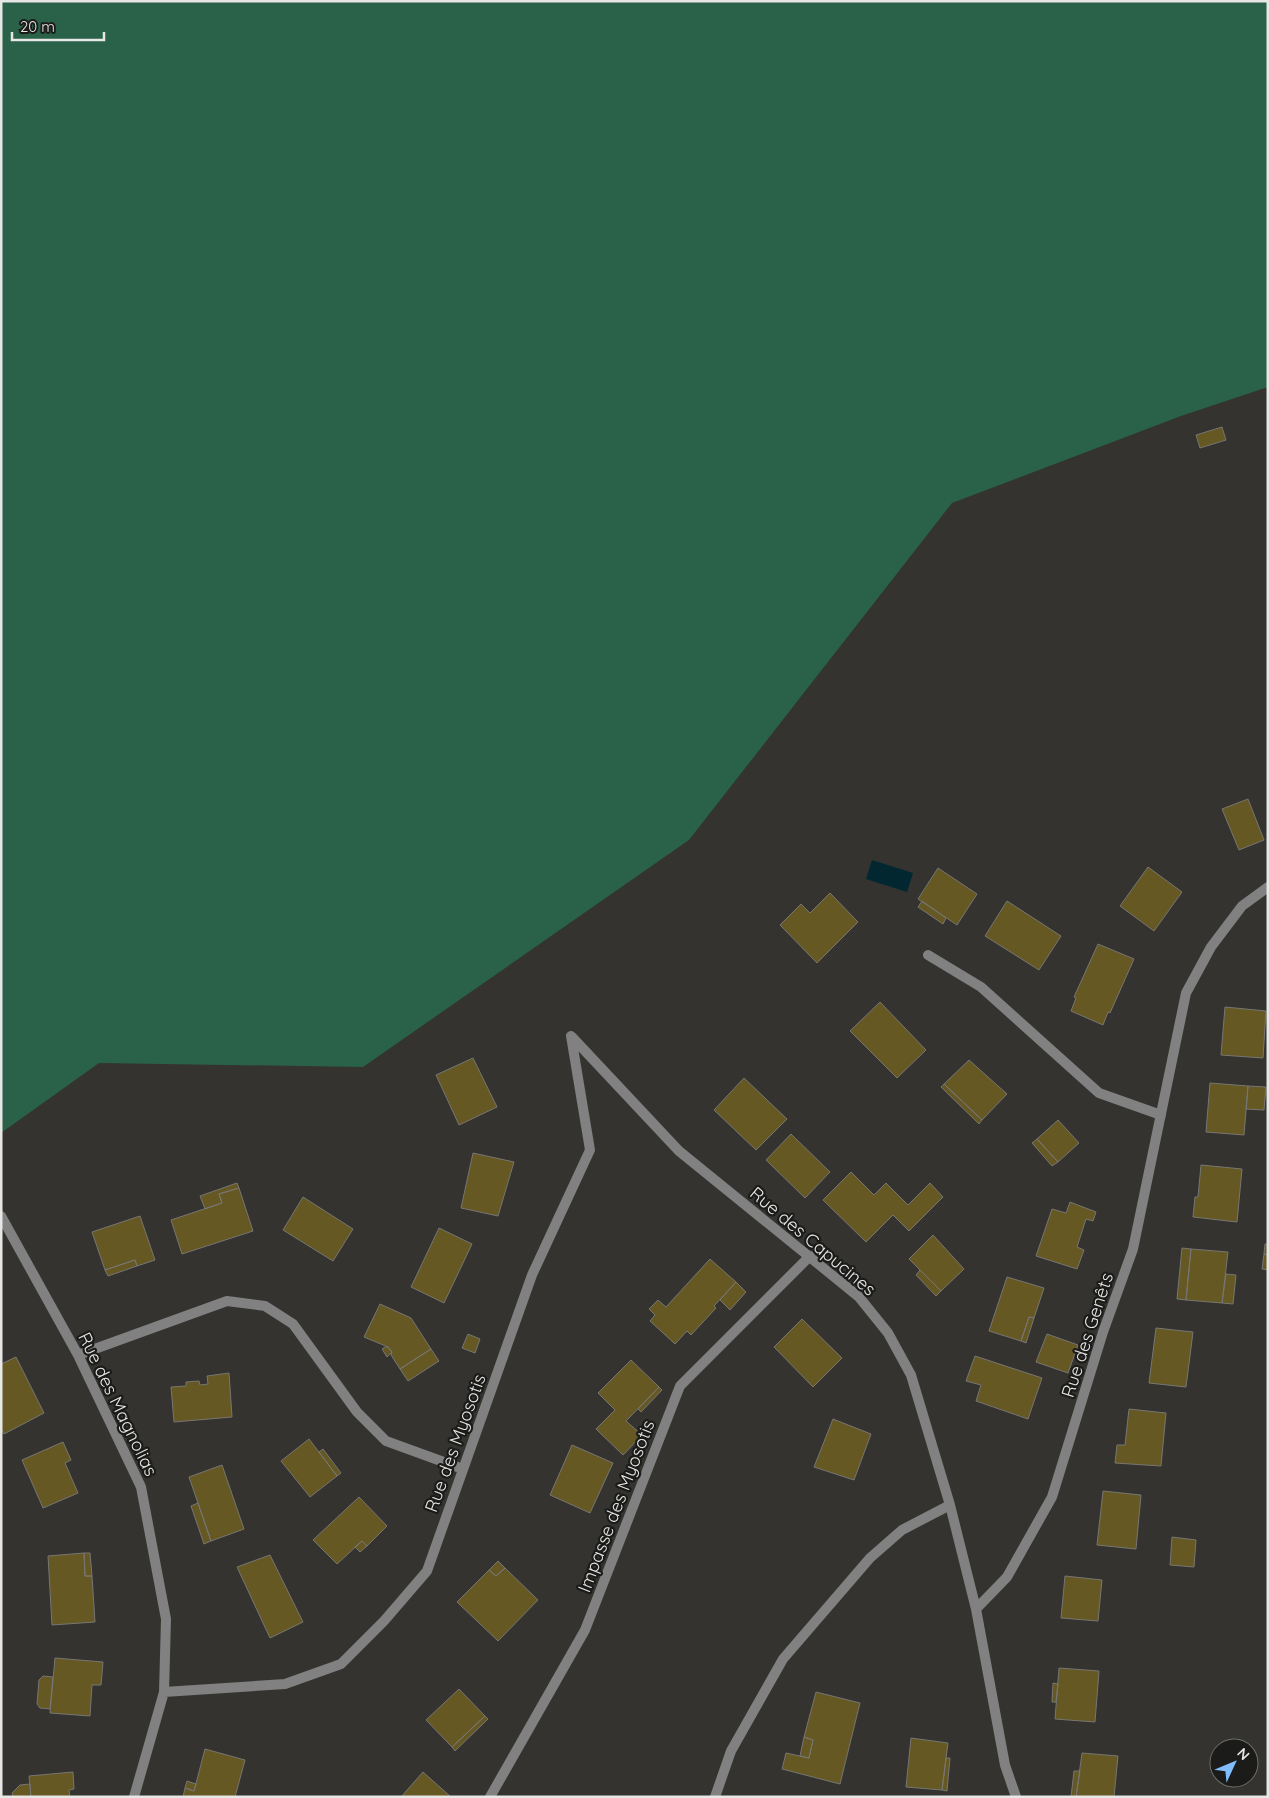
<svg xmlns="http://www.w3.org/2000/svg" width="1269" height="1798" viewBox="0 0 1269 1798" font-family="Quicksand,sans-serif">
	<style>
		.green { fill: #296149 }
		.water { fill: #022731 }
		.building { fill: #655823; stroke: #777673 }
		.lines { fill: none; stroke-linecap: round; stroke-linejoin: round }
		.street { stroke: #808180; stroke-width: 10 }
		.labels { text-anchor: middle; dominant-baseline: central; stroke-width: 4.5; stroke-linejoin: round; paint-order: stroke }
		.street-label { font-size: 18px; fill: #e7e7e5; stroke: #1b1b1a }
	</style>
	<rect width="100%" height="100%" fill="#343330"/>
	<path class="green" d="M1,1H1268V387L1181,416L952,503L689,840L363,1067L99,1063L1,1133Z"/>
	<path class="water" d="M872,860L913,873L907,892L866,879Z"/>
	<path class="building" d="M1222,427L1226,440L1200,448L1196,435Z
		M1248,799L1264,840L1239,850L1222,809Z
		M1148,867L1182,892L1154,931L1120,906Z
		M938,868L977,894L957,925L918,899Z
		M830,893L858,922L817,963L780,925L801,904L810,913Z
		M922,901L946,918L943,924L918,907Z
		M1007,901L1061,936L1039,970L985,936Z
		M1098,944L1134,959L1110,1013L1108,1012L1103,1025L1071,1011L1076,998L1074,997Z
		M880,1002L926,1050L897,1078L850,1031Z
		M1225,1007L1266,1011L1263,1058L1221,1055Z
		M473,1058L497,1107L459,1125L436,1075Z
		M969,1060L1007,1094L982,1120L944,1084Z
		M744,1078L787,1119L756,1150L714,1110Z
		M1210,1083L1248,1086L1244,1135L1206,1132Z
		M944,1084L982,1120L979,1124L941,1087Z
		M1248,1086L1266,1087L1264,1110L1246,1109Z
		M1058,1120L1079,1143L1058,1162L1037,1139Z
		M791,1134L830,1172L805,1198L766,1160Z
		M1037,1139L1058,1162L1052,1166L1032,1143Z
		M473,1153L514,1162L498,1216L461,1208Z
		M1201,1165L1242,1169L1237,1222L1193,1217L1195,1197H1198Z
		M851,1172L874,1195L886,1183L908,1205L930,1183L943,1197L909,1231L893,1215L866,1242L823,1200Z
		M237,1183L239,1188L219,1194L222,1203L205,1209L200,1196Z
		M239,1188L253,1231L182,1254L171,1220L222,1203L219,1194Z
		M303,1197L353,1229L333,1261L283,1230Z
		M1070,1202L1096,1212L1093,1221L1086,1219L1077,1247L1084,1250L1077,1269L1036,1256L1052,1209L1066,1213Z
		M140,1216L155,1260L137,1266L135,1260L105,1270L92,1232Z
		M439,1228L472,1244L444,1303L411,1287Z
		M933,1235L964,1269L941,1291L909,1259Z
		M1265,1244H1268V1255L1264,1254Z
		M1182,1248L1191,1249L1186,1300L1177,1299Z
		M1191,1249L1228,1252L1222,1303L1186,1300Z
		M1264,1254L1268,1255V1270L1262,1269Z
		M710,1259L736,1282L714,1306L716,1308L691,1335L687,1331L675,1344L650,1321L655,1315L649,1309L658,1300L666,1307Z
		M135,1260L137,1266L108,1276L105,1270Z
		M920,1270L941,1291L936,1296L916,1275Z
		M1226,1274L1236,1275L1233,1304L1222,1303Z
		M1007,1277L1044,1288L1034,1318L1029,1317L1021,1341L989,1331Z
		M736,1282L746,1292L730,1310L720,1300Z
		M380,1304L411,1318L431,1349L400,1369L391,1355L392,1352L388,1347L364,1337Z
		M1029,1317L1034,1318L1026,1343L1021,1341Z
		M802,1319L842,1358L813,1387L774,1347Z
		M1156,1328L1193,1332L1186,1387L1149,1383Z
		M468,1334L480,1339L475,1353L462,1348Z
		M1047,1334L1078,1345L1068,1373L1036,1362Z
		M385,1347H388L392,1352L387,1357L382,1349Z
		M431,1349L439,1361L408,1381L400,1369Z
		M975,1356L1042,1378L1028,1419L976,1401L981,1385L966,1381Z
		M16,1357L44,1413L4,1434L1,1429V1364Z
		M631,1360L659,1387L626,1421L642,1435L623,1455L596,1429L615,1410L598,1393Z
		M229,1373L232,1417L174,1422L171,1387L186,1386V1382L199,1381L200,1385L208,1384L207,1376Z
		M659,1387L662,1390L641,1412L638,1409Z
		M1129,1409L1166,1413L1161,1466L1115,1463L1117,1445H1125Z
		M833,1419L871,1434L854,1480L814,1467Z
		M309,1439L337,1476L310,1497L281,1461Z
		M63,1442L71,1460L65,1463L78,1493L43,1508L22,1460Z
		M572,1445L613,1463L590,1513L550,1495Z
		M323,1449L341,1473L337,1476L319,1452Z
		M222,1465L244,1529L211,1541L189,1477Z
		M1103,1491L1141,1495L1136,1549L1097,1545Z
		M359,1497L387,1526L367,1546L362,1541L337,1564L313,1540Z
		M198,1503L211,1541L204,1544L191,1506Z
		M1172,1537L1196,1540L1194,1567L1170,1565Z
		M362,1541L367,1546L360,1552L355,1547Z
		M84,1553H90L92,1576H85Z
		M84,1553L85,1576H92L95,1622L52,1625L48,1556Z
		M270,1555L303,1622L270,1638L237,1567Z
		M498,1561L505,1568L496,1576L489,1570Z
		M505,1568L538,1600L498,1641L457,1602L489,1570L496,1576Z
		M1065,1576L1102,1580L1098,1621L1061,1618Z
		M55,1658L103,1662L101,1685H92L90,1716L50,1713Z
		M1059,1668L1099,1671L1095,1722L1055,1719Z
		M43,1676L53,1677L50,1709L40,1708L37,1704L39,1680Z
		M1053,1683L1058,1684L1056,1702H1052Z
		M459,1689L485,1716L452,1747L426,1720Z
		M816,1692L860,1703L840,1784L782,1769L786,1753L809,1758L813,1740L804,1737Z
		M485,1716L488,1719L455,1751L452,1747Z
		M804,1737L813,1740L809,1758L800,1756Z
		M911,1738L948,1743L942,1790L906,1787Z
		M205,1749L245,1760L235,1797H183L185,1788L194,1791Z
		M1082,1753L1118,1756L1114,1797H1076Z
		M946,1758H950L947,1791L942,1790Z
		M1074,1771H1080L1076,1797H1071Z
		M73,1772L74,1789L69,1790L70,1797H31L29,1776Z
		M423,1772L451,1797H401Z
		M187,1781L196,1784L194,1791L185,1788Z
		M30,1784L31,1797H13L12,1793L20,1785Z"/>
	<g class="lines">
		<path class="street" d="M928,955L981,987L1099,1093L1161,1115
			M572,1037L679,1151L859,1297L888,1333L911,1375L950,1505L976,1609
			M1,1216L78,1355L141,1487L166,1619L164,1692L134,1797
			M78,1355L227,1301L265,1306L293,1324L357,1412L386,1441L463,1469
			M164,1692L285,1684L341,1664L384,1621L427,1571L532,1275L590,1150L571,1036
			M490,1797L585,1630L680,1386L810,1256
			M715,1797L731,1751L783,1659L870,1558L902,1530L950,1505
			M1016,1797L1005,1765L976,1609L1007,1577L1052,1497L1103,1332L1133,1249L1186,993L1211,947L1242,906L1268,887"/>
	</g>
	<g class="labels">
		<g class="street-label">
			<text transform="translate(813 1241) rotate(40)">Rue des Capucines</text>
			<text transform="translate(1087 1335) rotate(-72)">Rue des Genêts</text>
			<text transform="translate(118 1404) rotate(64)">Rue des Magnolias</text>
			<text transform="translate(455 1443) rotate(-70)">Rue des Myosotis</text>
			<text transform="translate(616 1506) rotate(-69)">Impasse des Myosotis</text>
		</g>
	</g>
	<rect width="1269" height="1798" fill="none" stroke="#e7e7e5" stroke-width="5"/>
	<g transform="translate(1234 1763) rotate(46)"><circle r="24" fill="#1b1b1a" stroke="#6d6d6b"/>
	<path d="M0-4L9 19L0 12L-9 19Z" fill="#80bdfa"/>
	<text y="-8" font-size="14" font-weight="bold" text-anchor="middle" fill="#e7e7e5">N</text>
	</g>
	<path d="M12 32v8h92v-8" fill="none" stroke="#e7e7e5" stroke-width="2.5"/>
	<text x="20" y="32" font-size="15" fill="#e7e7e5" stroke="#1b1b1a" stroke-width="4" paint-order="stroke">20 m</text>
</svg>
